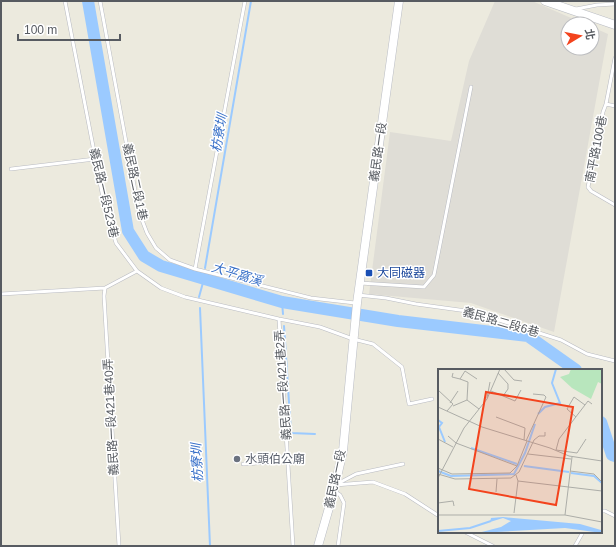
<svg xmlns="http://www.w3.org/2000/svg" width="616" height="547" viewBox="0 0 616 547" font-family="Helvetica,'Noto Sans TC',sans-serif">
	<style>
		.industrial { fill: #dfddd6 }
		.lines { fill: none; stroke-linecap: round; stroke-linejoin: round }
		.stream { stroke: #9bcaff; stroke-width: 2 }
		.river { stroke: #9bcaff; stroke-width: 12 }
		.lane-casing { stroke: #b9bbc2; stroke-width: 4 }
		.secondary-casing { stroke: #b9bcc4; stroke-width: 9 }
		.lane { stroke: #fff; stroke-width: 3 }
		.secondary { stroke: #fff; stroke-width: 8 }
		.transit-dot { fill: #1a4fb4; stroke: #fff; stroke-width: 1.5 }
		.worship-dot { fill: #6b7280; stroke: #fff; stroke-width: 1.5 }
		.labels { text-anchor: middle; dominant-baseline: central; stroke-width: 3; stroke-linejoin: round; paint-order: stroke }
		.street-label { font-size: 12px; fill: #575b61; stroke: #fff }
		.transit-label { font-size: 12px; fill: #164399; stroke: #fff; text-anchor: start }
		.worship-label { font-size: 12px; fill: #5b616d; stroke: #fff; text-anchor: start }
		.water-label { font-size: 13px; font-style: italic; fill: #3870c8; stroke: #fff }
		.inset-river { fill: none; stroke: #9bcaff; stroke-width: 2 }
		.inset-road { fill: none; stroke: #acada8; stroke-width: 1 }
		.view { fill: #f3431d; fill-opacity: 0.15; stroke: #f3431d; stroke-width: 2 }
		.inset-edge { fill: none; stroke: #575b61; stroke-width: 2 }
	</style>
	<rect width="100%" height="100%" fill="#eceade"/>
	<path class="industrial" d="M495,1H532L585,24H568V48H592V27L608,34L554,332L471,303L369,294L390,132L451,141L469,61Z"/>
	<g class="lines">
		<path class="stream" d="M205,268L251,1
			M199,297L204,279
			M282,302L283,314
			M200,308L210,546
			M284,326L291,433L315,434"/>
		<path class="river" d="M88,1L128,231L144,256L161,266L282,302L398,321L528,336L576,370
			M601,422L612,455L615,456"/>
		<defs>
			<path id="lane" d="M65,1L103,198L116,243L137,271L161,288L185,297L279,319L320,327L353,339L373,344L402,367L409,404L432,399
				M100,1L139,212L147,233L156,248L170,260L195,269L311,298L355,303
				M576,9L597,5L615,4
				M615,58L606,104L615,106
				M606,104L603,112L588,187L591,191L615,205
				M11,169L95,159
				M195,269L245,1
				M360,283L424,287L434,275L471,87
				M105,288L104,296L119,546
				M1,294L105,288L137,271
				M358,295L386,298L416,304L474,312L561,340L587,354L615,361
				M279,319L293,546
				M243,464L288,461
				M337,484L356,474L403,464
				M335,485L373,482L405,494L439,516
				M334,491L340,495L344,503L338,546
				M601,511H605L615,516
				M465,532L493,546
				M575,546L583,532"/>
			<path id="secondary" d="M545,1L615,25
				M318,546L333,494L343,451L357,303L399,1"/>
		</defs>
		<use href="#lane" class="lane-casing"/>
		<use href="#secondary" class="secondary-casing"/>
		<use href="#lane" class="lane"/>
		<use href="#secondary" class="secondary"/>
	</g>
	<rect class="transit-dot" x="365" y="269" width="8" height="8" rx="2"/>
	<circle class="worship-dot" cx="237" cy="459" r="4"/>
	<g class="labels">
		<g class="street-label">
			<text transform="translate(596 149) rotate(-79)">南平路100巷</text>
			<text transform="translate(378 152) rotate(-82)">義民路一段</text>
			<text transform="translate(135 182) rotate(78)">義民路二段1巷</text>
			<text transform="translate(104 193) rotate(77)">義民路一段523巷</text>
			<text transform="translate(501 322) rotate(16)">義民路二段6巷</text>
			<text transform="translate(283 385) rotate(-94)">義民路一段421巷2弄</text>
			<text transform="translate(111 417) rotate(-93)">義民路一段421巷40弄</text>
			<text transform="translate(335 479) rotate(-78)">義民路一段</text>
		</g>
		<g class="transit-label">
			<text x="377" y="273">大同磁器</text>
		</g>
		<g class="worship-label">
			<text x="245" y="459">水頭伯公廟</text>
		</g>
		<g class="water-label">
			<text transform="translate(219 133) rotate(-80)">枋寮圳</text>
			<text transform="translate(237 274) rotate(17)">大平窩溪</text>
			<text transform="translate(197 463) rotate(-93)">枋寮圳</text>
		</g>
	</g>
	<g transform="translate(438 369)">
		<rect width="164" height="164" fill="#eceade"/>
		<path d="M133,0H164V15L160,13L153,30L134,19L122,8L131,5Z" fill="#b8e6bd"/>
		<path d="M65,148L142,155L163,161L164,164L127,159L40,164L63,158L73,152L65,149L52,153L53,149Z" fill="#9bcaff"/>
		<path class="inset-river" d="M100,45L107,38L122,34L114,14L118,0M0,51L4,54L1,58L7,73M33,79L79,95M86,97L131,103M0,102L13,107L76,105L87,84L97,55M133,104L156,107L164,114M0,162L32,159L53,152"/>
		<path class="inset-road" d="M66,0L76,11L84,12M15,4L14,8L22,10M0,21L15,35L9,42M53,22L65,27L70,20V15L60,4M65,27L77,32L83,21M49,29L52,13M29,31L30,13L22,10L27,2L39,10M12,34L20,22M15,37L29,31L41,40M0,38L44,58L112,79L131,87L164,92M58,48L87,59L86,71M138,48L129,40L136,28L147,36M10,67L18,74L79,97M0,70L15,78M88,72L108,28L106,26L95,25M118,81L121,70L150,32L154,35M118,81L139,84L148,70M90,85L133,90M0,99L14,105L72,104L79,97L89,72M132,102L156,105L164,113M0,105L17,110L73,109L81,103L96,71L101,67H107V63M0,109L26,59L49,30L62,0M80,112L164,122M58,123L59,110M0,134L15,132L16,137M76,144L80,112L78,106M0,146H127L164,153M127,146L134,88"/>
		<path class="view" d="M48,23L135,38L118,136L31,120Z"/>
		<rect width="164" height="164" class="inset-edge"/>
	</g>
	<rect width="616" height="547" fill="none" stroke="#575b61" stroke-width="4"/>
	<g transform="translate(580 36) rotate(80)"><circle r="19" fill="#ffffff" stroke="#bcbdc0"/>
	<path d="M0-3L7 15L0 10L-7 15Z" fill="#f3431d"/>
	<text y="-6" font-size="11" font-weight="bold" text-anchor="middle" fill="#575b61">北</text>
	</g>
	<path d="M18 34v6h102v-6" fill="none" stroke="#575b61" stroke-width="2"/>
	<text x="24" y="34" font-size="12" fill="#575b61" stroke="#ffffff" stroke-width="3" paint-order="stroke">100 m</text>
</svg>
